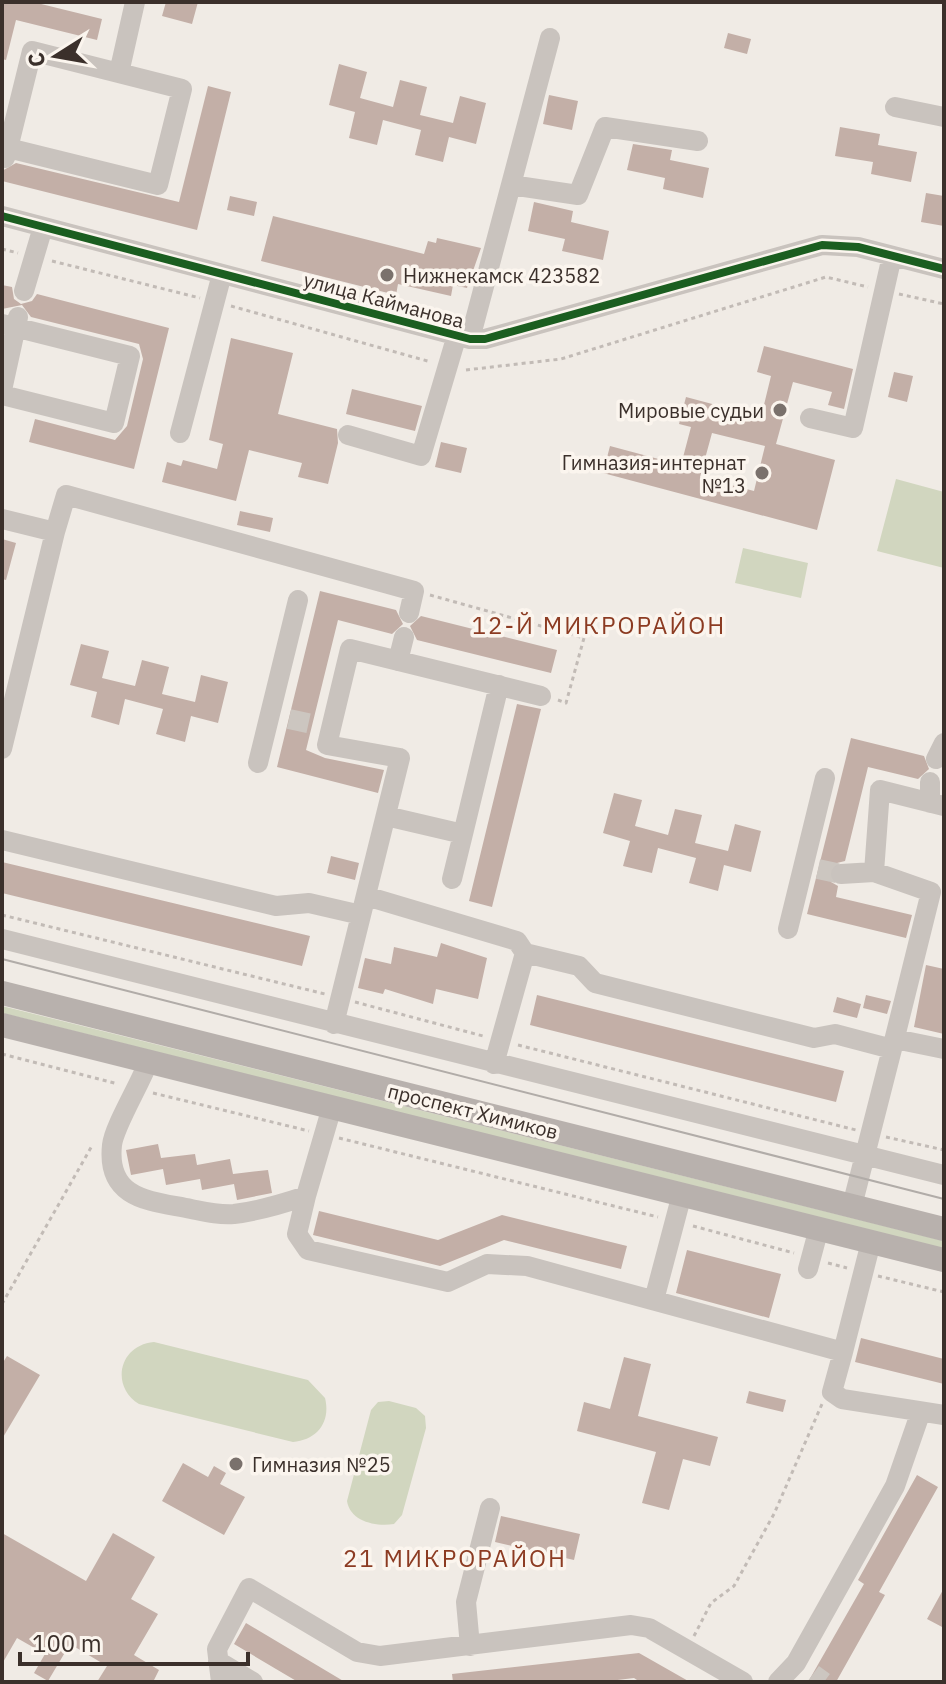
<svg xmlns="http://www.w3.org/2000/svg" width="946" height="1684" viewBox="0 0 946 1684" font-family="'IBM Plex Sans',sans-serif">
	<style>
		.green { fill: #d1d6bf }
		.building { fill: #c3afa7; fill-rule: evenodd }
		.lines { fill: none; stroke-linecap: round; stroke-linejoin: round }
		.minor-tunnel { stroke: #ccc6c0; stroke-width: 20; stroke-dasharray: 20 10; stroke-linecap: butt }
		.path { stroke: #c2bbb6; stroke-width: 3; stroke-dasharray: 4 4; stroke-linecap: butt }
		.minor { stroke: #c9c3be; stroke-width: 20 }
		.major { stroke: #b8b1ad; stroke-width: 24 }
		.tram { stroke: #b1aca8; stroke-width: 2 }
		.cycleway-casing { stroke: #fbf5ee; stroke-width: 13 }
		.cycleway { stroke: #1b5e20; stroke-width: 8 }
		.poi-dot { fill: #7a716c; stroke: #fbf5ee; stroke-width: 3 }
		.labels { text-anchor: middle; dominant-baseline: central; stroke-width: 7; stroke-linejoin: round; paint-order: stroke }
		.poi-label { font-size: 20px; fill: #3b302b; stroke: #fbf5ee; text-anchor: start }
		.street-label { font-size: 20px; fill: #3b302b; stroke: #fbf5ee }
		.quarter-label { font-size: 24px; letter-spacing: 2px; fill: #8c3b22; stroke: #fbf5ee }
	</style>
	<rect width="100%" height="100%" fill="#f0ebe5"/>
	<path class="green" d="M896,479L944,492V568L877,551Z
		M743,548L808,563L801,598L735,583Z
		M2,1006L944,1241V1249L2,1013Z
		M154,1342L308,1380L325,1398C331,1422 317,1440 293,1442L139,1404C110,1386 119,1345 154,1342Z
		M389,1401L416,1408L425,1416L426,1428L402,1515L394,1524C375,1527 350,1521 347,1501L371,1410L378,1402Z"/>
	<path class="building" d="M2,2H33L102,19L97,40L16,20L6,60L2,59Z
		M166,2H198L192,24L162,16Z
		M728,33L751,39L747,54L724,48Z
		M339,64L367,72L360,98L393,107L400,80L427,87L420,115L453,123L460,96L486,103L476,144L449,137L443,162L415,155L421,130L383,120L377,145L349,138L355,112L329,105Z
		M208,86L231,92L197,230L2,181V171L16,163L179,202Z
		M549,95L578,101L572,130L543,124Z
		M840,127L880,134L878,145L917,152L911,182L871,174L873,162L835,156Z
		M633,144L672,150L670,160L709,168L703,198L663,189L665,178L627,170Z
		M926,193L944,196V226L921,222Z
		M230,196L257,202L254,216L227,210Z
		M534,202L573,211L571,222L609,231L603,260L562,251L565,239L528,231Z
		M273,216L424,254L428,241L436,243L437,238L481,248L467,288L453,285L451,296L398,284L396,295L261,261Z
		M2,285L12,287L14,299L21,304L32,301L37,294L169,328L134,469L29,442L35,419L115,440L127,426L143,359L139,344L31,317L22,305L2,309Z
		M231,338L293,353L278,414L337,429L338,443L328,484L298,477L302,463L249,450L236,501L162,482L167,462L181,466L183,460L217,469L223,444L209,440Z
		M764,346L853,369L844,409L828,405L832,392L793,382L776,444L835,460L817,530L603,473L610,446L681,465L691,427L679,424L686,397L761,417L771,376L757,372ZM712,433L765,446L754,491L700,477Z
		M894,372L913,376L907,402L888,397Z
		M352,389L422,406L415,431L346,414Z
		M441,442L467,448L461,473L435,467Z
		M240,511L273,518L270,532L237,525Z
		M2,539L16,543L6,580L2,579Z
		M320,591L396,610L403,624L392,634L338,620L306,750L325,758L384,770L378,793L277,767Z
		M421,616L557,650L551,673L417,640L410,626Z
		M81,644L109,651L102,678L135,686L142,660L169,667L162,694L195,702L201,675L228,682L218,723L191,716L185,742L156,734L163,709L125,699L119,725L91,717L97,692L70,685Z
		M517,704L541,709L492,907L469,901Z
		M851,738L924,756L929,769L918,779L868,767L845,861L833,864L828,874L831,882L838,886L836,897L912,915L906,938L807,914Z
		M614,793L642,800L635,826L668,835L675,809L702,815L695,843L728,851L735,824L761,831L751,872L724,865L718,891L689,883L696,858L658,848L652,873L623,866L630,841L603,833Z
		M331,856L359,863L355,880L327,873Z
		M2,862L310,936L302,966L2,893Z
		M441,943L487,958L478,999L436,989L433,1004L385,989L383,994L358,988L365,958L391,964L394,947L437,957Z
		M926,965L944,969V1034L914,1027Z
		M537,995L844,1071L836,1102L530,1025Z
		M866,995L891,1001L887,1014L863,1008Z
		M837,997L861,1004L857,1018L833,1012Z
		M158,1144L161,1158L195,1154L197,1165L230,1159L233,1174L268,1170L272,1193L237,1200L234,1184L202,1190L200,1179L166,1185L163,1169L131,1175L126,1150Z
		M319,1211L438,1240L502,1215L627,1246L621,1269L504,1240L440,1266L313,1235Z
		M687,1250L781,1274L769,1318L676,1293Z
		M861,1338L944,1359V1384L855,1362Z
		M7,1356L40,1375L2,1439V1364Z
		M624,1357L651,1364L638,1416L718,1437L710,1466L683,1459L669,1510L642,1503L656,1452L577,1431L584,1402L610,1409Z
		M749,1391L786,1400L783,1412L746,1403Z
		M183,1463L208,1477L214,1466L226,1473L220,1484L245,1497L224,1535L162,1501Z
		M917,1475L938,1487L879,1592L885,1595L836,1682H808L864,1584L858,1580Z
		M501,1516L580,1534L574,1560L495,1542Z
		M2,1533L86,1581L113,1533L155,1557L131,1599L158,1614L134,1655L159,1670L153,1682H97L107,1666L70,1644L48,1681L34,1673L45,1654L17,1638L2,1664Z
		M944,1588V1628L927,1619Z
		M246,1623L345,1682H298L234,1644Z
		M639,1653L690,1682H640L634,1678L601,1682H453L452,1674Z"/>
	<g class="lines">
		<path class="minor-tunnel" d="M289,719L312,724
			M818,869L841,874
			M813,1674L824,1682"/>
		<path class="path" d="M2,249L18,253
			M52,261L200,298
			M899,294L944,304
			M231,306L431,362
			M466,370L561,359L826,277L868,287
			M430,595L584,638L566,703L558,700
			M2,915L325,994
			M355,1002L483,1036
			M518,1045L856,1130
			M2,1054L118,1084
			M153,1093L309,1131
			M886,1137L944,1150
			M339,1138L658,1217
			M693,1226L794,1253
			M828,1263L847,1268
			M878,1276L944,1292
			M2,1304L93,1144
			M694,1636L711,1603L734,1586L774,1514L822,1404"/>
		<path class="minor" d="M119,73L135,2
			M895,107L944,117
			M5,158L8,148L32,51L182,89L158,185L8,148
			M511,185L578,195L605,127L698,141
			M2,216L470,339H485L822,245L858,247L944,269
			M24,291L43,227
			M2,324L130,356L114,423L2,395
			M470,339L550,38
			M2,390L18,317
			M810,418L853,428L892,256
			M180,433L222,274
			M348,435L421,456L457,335
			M2,519L55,532L2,749
			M55,532L66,495L414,591L409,613
			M398,661L404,637
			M936,759L944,743
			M258,763L298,600
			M930,803V782
			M386,816L463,834L499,685
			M2,840L276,906L309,903L361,915
			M841,874L874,872
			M452,879L463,834
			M366,896L517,941L525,953L579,966L595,983L814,1038L835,1034L892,1049L852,1206
			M788,929L825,778
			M2,939L944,1175
			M334,1024L400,758L327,745L350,649L541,696
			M895,1039L944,1049
			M892,1049L931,892L874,872L880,790L944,806
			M149,1060C141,1083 114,1126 112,1145C106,1201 153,1201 191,1209C206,1212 218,1215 234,1214C259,1211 282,1204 306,1196L332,1107
			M494,1064L525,953
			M306,1196L297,1234L308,1250L448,1282L487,1264L527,1266L843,1352L871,1242
			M808,1269L819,1228
			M654,1300L682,1194
			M843,1352L832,1392L842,1399L944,1415
			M470,1646L466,1602L490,1508
			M218,1661L253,1682
			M221,1682L217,1649L249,1588L357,1652L380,1656L631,1625L649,1628L743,1682
			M778,1682L796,1663L895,1486L920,1414"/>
		<path class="major" d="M2,993L944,1229
			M2,1025L944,1260"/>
		<path class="tram" d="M2,959L944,1199"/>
		<defs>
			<path id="cycleway" d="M2,216L470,339H485L822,245L858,247L944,269"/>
		</defs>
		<use href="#cycleway" class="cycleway-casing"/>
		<use href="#cycleway" class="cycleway"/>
	</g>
	<g class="poi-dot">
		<circle cx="387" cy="275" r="8"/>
		<circle cx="780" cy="410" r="8"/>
		<circle cx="762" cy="473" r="8"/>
		<circle cx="236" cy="1464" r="8"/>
	</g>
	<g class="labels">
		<g class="poi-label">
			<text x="403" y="275">Нижнекамск 423582</text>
			<text x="764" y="410" text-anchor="end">Мировые судьи</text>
			<text x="746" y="462" text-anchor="end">Гимназия-интернат<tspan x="746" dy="23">№13</tspan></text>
			<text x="252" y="1464">Гимназия №25</text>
		</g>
		<g class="street-label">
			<text transform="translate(384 300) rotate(15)">улица Кайманова</text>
			<text transform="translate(473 1111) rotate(14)">проспект Химиков</text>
		</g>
		<g class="quarter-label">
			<text x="599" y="625">12-Й МИКРОРАЙОН</text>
			<text x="455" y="1558">21 МИКРОРАЙОН</text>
		</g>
	</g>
	<rect width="946" height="1684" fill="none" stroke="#3b302b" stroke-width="8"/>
	<g transform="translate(56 56) rotate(259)" stroke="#fbf5ee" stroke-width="6" paint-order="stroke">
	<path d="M0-6L14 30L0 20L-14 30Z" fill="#3b302b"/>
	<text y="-12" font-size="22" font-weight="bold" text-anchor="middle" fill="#3b302b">С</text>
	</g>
	<path d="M20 1652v12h228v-12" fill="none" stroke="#3b302b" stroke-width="4"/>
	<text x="32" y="1652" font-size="24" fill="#3b302b" stroke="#fbf5ee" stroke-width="6" paint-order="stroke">100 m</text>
</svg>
